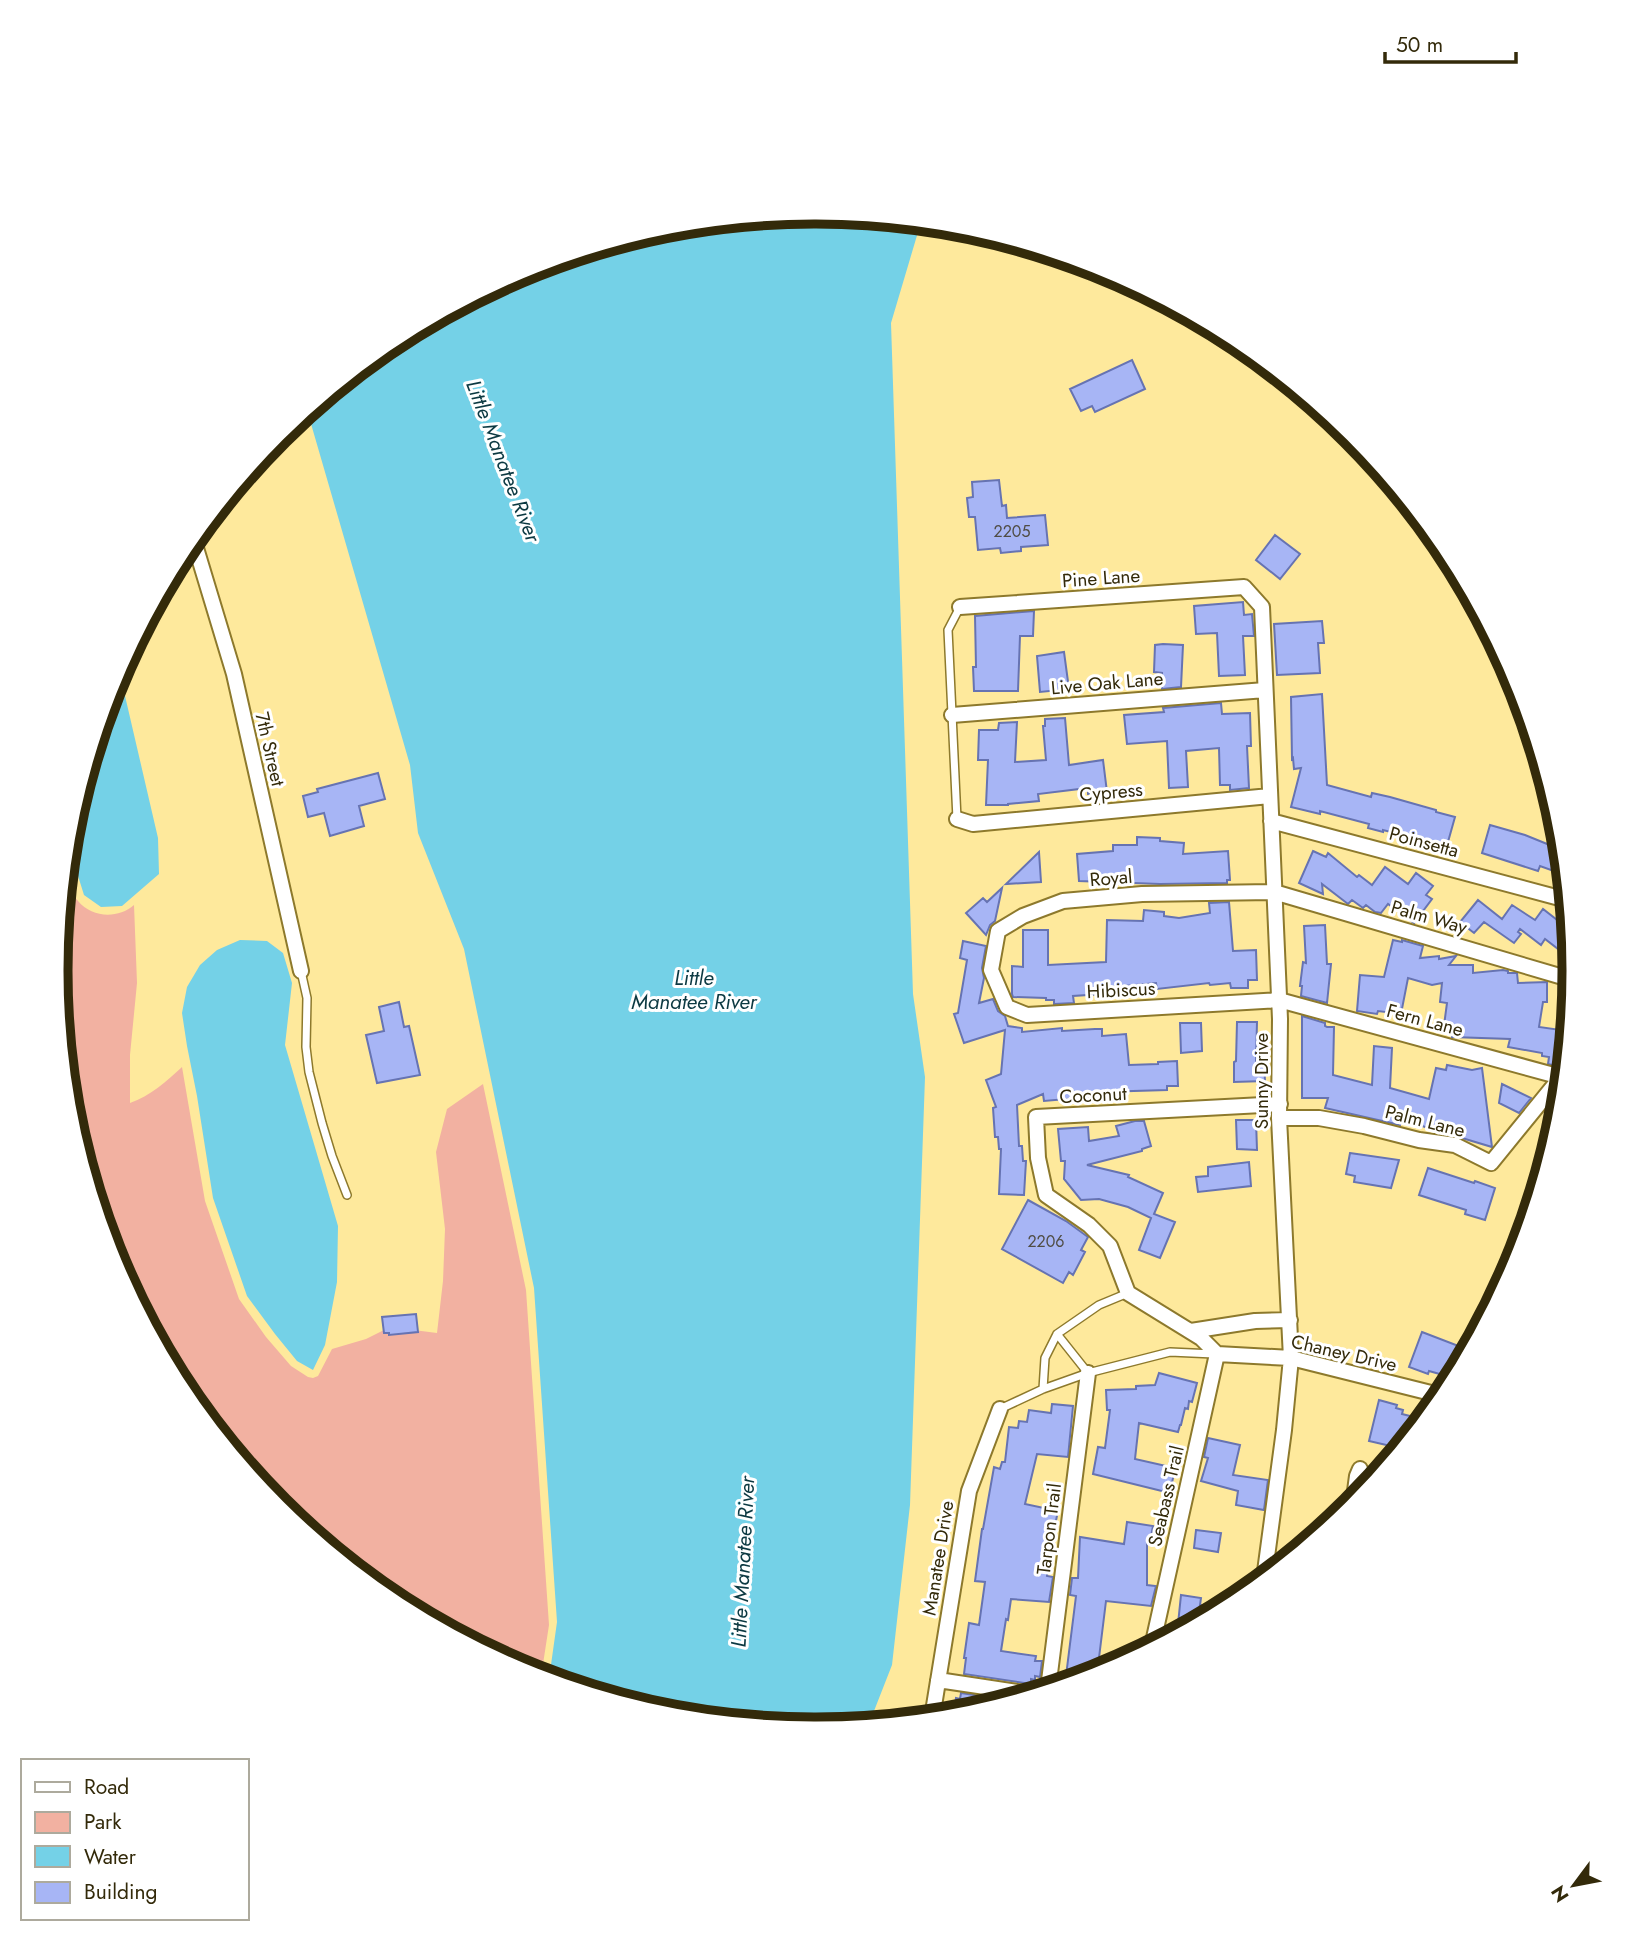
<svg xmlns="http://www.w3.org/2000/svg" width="1630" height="1941" viewBox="0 0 1630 1941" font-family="Jost,sans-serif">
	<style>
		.green { fill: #f2b1a1 }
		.water { fill: #74d1e7 }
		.building { fill: #a7b5f5; stroke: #6673b2; stroke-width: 2 }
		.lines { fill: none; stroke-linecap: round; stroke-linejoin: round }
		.lane-casing { stroke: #8d792c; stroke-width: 10 }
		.street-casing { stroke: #8d792c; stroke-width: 18 }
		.lane { stroke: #fff; stroke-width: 7 }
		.street { stroke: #fff; stroke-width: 14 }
		.labels { text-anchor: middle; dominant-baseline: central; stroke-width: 6; stroke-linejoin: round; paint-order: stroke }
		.number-label { font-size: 16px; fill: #504d45 }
		.street-label { font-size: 19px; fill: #332a0a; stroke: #fff }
		.water-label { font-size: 21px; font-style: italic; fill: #0c3942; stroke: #fff }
		.rim { fill: none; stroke: #332a0a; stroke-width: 9 }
	</style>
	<rect width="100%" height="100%" fill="#fee99c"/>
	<path class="green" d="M66,868C69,878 71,894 78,901C92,918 118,919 134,905L137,983L130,1055V1103C150,1096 167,1081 182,1067L205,1201L239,1299L266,1337L291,1366L308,1377L313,1378L318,1376L332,1349L366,1339L390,1327L437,1333L443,1281L445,1229L436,1152L447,1109L483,1084L526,1290L549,1625L541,1677L524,1672L393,1601L278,1507L184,1392L114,1261L71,1118L56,970Z"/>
	<path class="water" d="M815,212L921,222L891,323L913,994L925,1077L910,1505L892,1665L874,1711L873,1724L815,1729L667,1715L549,1679L557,1622L534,1288L464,949L418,833L410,765L307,410L394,339L525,269L667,226Z
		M119,670L158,838L159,874L122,906L101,907L84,895L68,844L71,822L114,680Z
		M240,940L267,941L283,953L292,983L285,1045L338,1226L337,1282L325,1345L313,1370L297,1361L275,1334L247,1296L213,1198L197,1096L187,1046L182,1013L187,987L200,965L217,950Z"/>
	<path class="building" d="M1132,360L1145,389L1095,412L1092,406L1081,411L1070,389Z
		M999,480L1002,506L1006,505L1007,518L1045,515L1048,545L1021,547V551L1001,553L1000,548L978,550L975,517H969L967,498L973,497L972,482Z
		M1275,535L1300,554L1280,579L1256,560Z
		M1243,602L1244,615L1252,614L1254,636H1243L1245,675L1219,676L1217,633L1196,634L1194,606Z
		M1034,611L1033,636H1020L1018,691H974L973,667H976L975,616Z
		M1322,621L1324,643H1318L1320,673L1277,675L1274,624Z
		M1163,644L1183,645L1181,687L1162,689V673L1154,672L1155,645Z
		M1064,652L1069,689L1040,692L1037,656Z
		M1322,694L1327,785L1371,797L1372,793L1390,797L1436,810V812L1455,817L1446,849L1418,841L1419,839L1383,830V832L1368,828L1369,824L1320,811V814L1291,807L1301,768L1294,769L1293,758L1292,759L1291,697Z
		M1221,703L1222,714L1250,713L1251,746H1247L1249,788L1230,790V785H1220L1219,748L1186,751L1188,787L1169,788L1167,741L1127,744L1124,715L1164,712L1163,708Z
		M1065,718L1069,765L1103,760L1107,792L1088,794V788L1038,794L1039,801L1008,804V805H986L988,760H978L979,730H998L999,723L1017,722L1015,762L1046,760L1043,726H1045V719Z
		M378,773L385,799L359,806L364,826L330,836L324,813L308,817L303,796L318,792L317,789Z
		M1490,825L1525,835L1562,850L1565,875L1540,866L1538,871L1482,853Z
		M1137,837L1160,838V841L1184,843L1183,854L1228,851L1230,880H1227V883L1160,884L1079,881L1077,854L1113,851V845H1137Z
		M1313,851L1326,857L1328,853L1357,877L1359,875L1372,885L1385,867L1408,884L1416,873L1433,886L1426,895L1432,899L1414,923L1388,904L1381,913L1375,912L1366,905L1363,908L1352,900L1348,904L1322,884L1323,894L1299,883Z
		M1039,852L1041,882L1006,884Z
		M1002,888L995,921L990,925L986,935L966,913L983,898L987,902Z
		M1478,900L1502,919L1512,905L1535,920L1543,909L1570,930L1571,941L1562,952L1545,939L1541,945L1520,929L1518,932L1521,934L1514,943L1484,922L1474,933L1460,922Z
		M1229,902L1233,951L1256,950L1257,980H1248V988H1231L1230,983L1210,985L1209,983L1157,989L1156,983L1103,988V994L1073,996L1074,1003L1054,1004V1000H1046V998L1013,997L1012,994V966L1023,967V930H1048V965L1106,962L1107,920L1143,921L1144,910L1164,912V916L1179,918L1210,913L1209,903Z
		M1325,925L1327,964H1331L1327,1003L1301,996L1302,986H1300L1303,962L1306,963L1304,926Z
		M1393,940L1402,942V940L1423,946L1420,958L1439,956V959L1456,956L1449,965H1473V973L1503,970L1508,971V973H1517L1518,983L1547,982V1002H1543L1539,1027L1568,1031L1564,1068L1548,1064L1549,1057L1542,1056V1053L1508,1047L1510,1039L1452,1037V1034L1443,1033L1447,1003L1440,1002L1442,983L1432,985L1408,978L1401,1014L1378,1011L1377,1014L1357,1011L1360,975L1384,977Z
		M963,941L986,946L982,968L984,978L979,1003L993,999L998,1011L1005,1016L1008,1026L1022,1028V1032L1062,1028V1031L1095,1029H1102V1036L1126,1034L1129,1065L1158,1064V1062L1177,1061L1178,1086H1167V1090L1100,1092L1101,1096L1044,1101L1043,1094L1017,1105L1019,1146H1022L1023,1161H1026L1024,1195L999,1194L1001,1149H999L998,1137H995L993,1108L996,1107L986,1080L1001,1074L1005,1030L964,1043L954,1014L958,1013L967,960L960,958Z
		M399,1002L404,1027L409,1026L420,1075L377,1083L366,1035L384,1031L379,1007Z
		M1302,1016L1325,1023V1026L1327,1027H1334L1333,1075L1372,1085L1374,1046L1392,1048L1390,1088L1429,1099L1436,1068L1446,1070L1447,1065L1472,1070L1482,1068L1492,1147L1402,1120L1400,1125L1325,1108L1328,1098H1302Z
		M1237,1022H1257L1256,1061H1264L1265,1081L1234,1082V1062L1236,1061Z
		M1180,1023H1201L1202,1051L1181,1053Z
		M1502,1084L1531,1098L1519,1113L1499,1103Z
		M1236,1120H1256L1257,1150L1237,1149Z
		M1135,1121H1144L1151,1146L1142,1149V1151L1087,1165L1129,1175L1128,1177L1163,1193L1154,1214L1175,1222L1160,1258L1139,1250L1151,1218L1128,1207L1099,1199L1081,1200L1064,1179L1065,1161H1061L1058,1129L1088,1127L1089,1141L1119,1136L1116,1126Z
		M1350,1153L1399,1160L1391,1188L1354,1182L1355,1176L1346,1174Z
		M1249,1162L1251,1186L1198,1192L1196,1177L1208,1176V1167Z
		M1428,1168L1474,1183L1475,1181L1495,1188L1485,1220L1465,1214L1466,1210L1419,1195Z
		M1028,1200L1066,1221L1088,1237L1081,1250L1085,1252L1073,1275L1069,1272L1063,1283L1002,1249Z
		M416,1314L418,1332L389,1335V1333H384L382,1317Z
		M1422,1332L1469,1350L1454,1378L1429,1371L1428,1374L1409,1367Z
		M1159,1373L1197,1383L1192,1402L1189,1401L1188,1409L1185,1408L1181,1425H1180L1178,1432L1139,1423L1135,1459L1175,1468L1170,1493L1093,1474L1098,1447L1105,1448L1110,1410H1107L1106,1390L1136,1389V1386L1155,1385Z
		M1379,1400L1397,1405L1396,1408L1403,1410L1402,1414L1418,1418L1416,1429L1402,1446L1395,1445V1447L1369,1441Z
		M1052,1404L1073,1406L1068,1457L1037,1454L1025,1504L1058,1511L1053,1535H1051L1047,1576L1053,1577L1049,1602L1011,1599L1008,1620L1006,1619L1001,1651L1036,1656L1035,1661H1042L1040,1677L1035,1676V1680L1031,1679V1684L964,1674L966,1658H964L969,1623L979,1625L985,1582L975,1581L982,1529H983L994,1467L1000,1469L1002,1462H1005L1009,1427L1018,1428L1019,1421L1027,1422L1029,1410L1051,1413Z
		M1208,1438L1240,1445L1233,1475L1268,1480L1264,1510L1236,1505L1238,1491L1201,1481L1208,1458L1204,1457Z
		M1127,1522L1153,1526L1150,1542H1147V1585L1156,1586L1151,1606L1106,1601L1097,1674L1065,1684L1076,1596L1070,1595L1072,1578H1078L1080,1537L1124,1544Z
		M1196,1530L1221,1533L1218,1552L1194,1548Z
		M1181,1595L1201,1598L1200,1605L1209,1606L1207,1617L1177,1634Z
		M961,1693L981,1696L979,1710L953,1716L956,1698L960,1699Z"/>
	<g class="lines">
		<defs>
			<path id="lane" d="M957,819L948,630L960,607
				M301,971L307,998L306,1047L309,1072L322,1123L332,1156L347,1195
				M1088,1373L1170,1352L1214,1354
				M1043,1389L1045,1358L1057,1334
				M1000,1409L1043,1389L1088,1373L1057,1334L1099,1305L1128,1293"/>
			<path id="street" d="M193,538L234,674L301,971
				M960,607L1244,587L1262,607L1280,1019L1279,1118L1291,1358L1284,1430L1264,1579
				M952,715L1265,690
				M957,819L973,824L1270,796
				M1271,821L1567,900
				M1280,1104L1036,1117L1038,1158L1046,1195L1089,1225L1110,1246L1128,1293L1201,1338L1217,1354L1291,1358L1443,1396
				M1279,1118H1319L1364,1126L1419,1140L1455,1145L1491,1163L1561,1077L1279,1000L1027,1015L1007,1007L991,970L998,931L1023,916L1063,901L1142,894L1274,892L1573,980
				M1191,1331L1255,1321L1290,1320
				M1353,1506L1357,1476L1360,1469
				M1152,1647L1217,1354
				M938,1680L1031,1694
				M1048,1689L1088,1373
				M932,1718L969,1491L1000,1409"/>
		</defs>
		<use href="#lane" class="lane-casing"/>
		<use href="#street" class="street-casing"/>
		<use href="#lane" class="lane"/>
		<use href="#street" class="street"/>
	</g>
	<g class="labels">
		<g class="number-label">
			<text x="1012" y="531">2205</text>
			<text x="1046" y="1241">2206</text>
		</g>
		<g class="street-label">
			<text transform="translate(1101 578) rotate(-4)">Pine Lane</text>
			<text transform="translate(1107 683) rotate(-5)">Live Oak Lane</text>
			<text transform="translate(270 749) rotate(77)">7th Street</text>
			<text transform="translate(1111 792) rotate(-5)">Cypress</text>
			<text transform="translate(1424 842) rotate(15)">Poinsetta</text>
			<text transform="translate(1111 878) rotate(-5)">Royal</text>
			<text transform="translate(1429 917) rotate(16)">Palm Way</text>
			<text transform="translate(1121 990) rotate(-3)">Hibiscus</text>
			<text transform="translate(1425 1020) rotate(15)">Fern Lane</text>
			<text transform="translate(1261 1081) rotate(-90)">Sunny Drive</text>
			<text transform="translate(1093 1095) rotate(-3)">Coconut</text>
			<text transform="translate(1425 1121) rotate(14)">Palm Lane</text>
			<text transform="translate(1344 1353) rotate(13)">Chaney Drive</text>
			<text transform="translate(1166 1496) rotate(-77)">Seabass Trail</text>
			<text transform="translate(1049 1529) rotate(-83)">Tarpon Trail</text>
			<text transform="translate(938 1558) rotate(-81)">Manatee Drive</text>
		</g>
		<g class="water-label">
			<text transform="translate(503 461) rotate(69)">Little Manatee River</text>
			<text x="694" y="978">Little<tspan x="694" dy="24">Manatee River</tspan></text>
			<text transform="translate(743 1562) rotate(-87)">Little Manatee River</text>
		</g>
	</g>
	<path d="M0 0H1630V1941H0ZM814 224H816A746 746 0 0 1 1562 970V971A746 746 0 0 1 816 1717H814A746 746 0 0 1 68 971V970A746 746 0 0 1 814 224Z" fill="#fff" fill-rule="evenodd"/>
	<path class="rim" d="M814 224H816A746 746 0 0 1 1562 970V971A746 746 0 0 1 816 1717H814A746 746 0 0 1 68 971V970A746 746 0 0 1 814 224Z"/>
	<rect x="21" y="1759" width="228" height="161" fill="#ffffff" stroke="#adaa9d" stroke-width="2"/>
	<rect x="35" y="1782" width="35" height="10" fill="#ffffff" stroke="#adaa9d" stroke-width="2"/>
	<text x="84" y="1794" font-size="21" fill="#332a0a">Road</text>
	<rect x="35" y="1812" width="35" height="21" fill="#f2b1a1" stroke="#adaa9d" stroke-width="2"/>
	<text x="84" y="1829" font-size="21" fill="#332a0a">Park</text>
	<rect x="35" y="1846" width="35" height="21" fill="#74d1e7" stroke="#adaa9d" stroke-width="2"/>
	<text x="84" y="1864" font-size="21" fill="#332a0a">Water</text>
	<rect x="35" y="1882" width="35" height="21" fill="#a7b5f5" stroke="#adaa9d" stroke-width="2"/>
	<text x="84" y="1899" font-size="21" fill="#332a0a">Building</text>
	<g transform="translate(1574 1885) rotate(238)" stroke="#ffffff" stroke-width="5" paint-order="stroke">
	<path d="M0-5L12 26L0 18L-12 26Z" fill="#332a0a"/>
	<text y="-10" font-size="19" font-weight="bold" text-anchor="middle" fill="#332a0a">N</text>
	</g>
	<path d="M1385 52v10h131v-10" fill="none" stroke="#332a0a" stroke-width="3.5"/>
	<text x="1396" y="52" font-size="21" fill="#332a0a" stroke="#ffffff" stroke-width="5" paint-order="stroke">50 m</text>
</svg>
